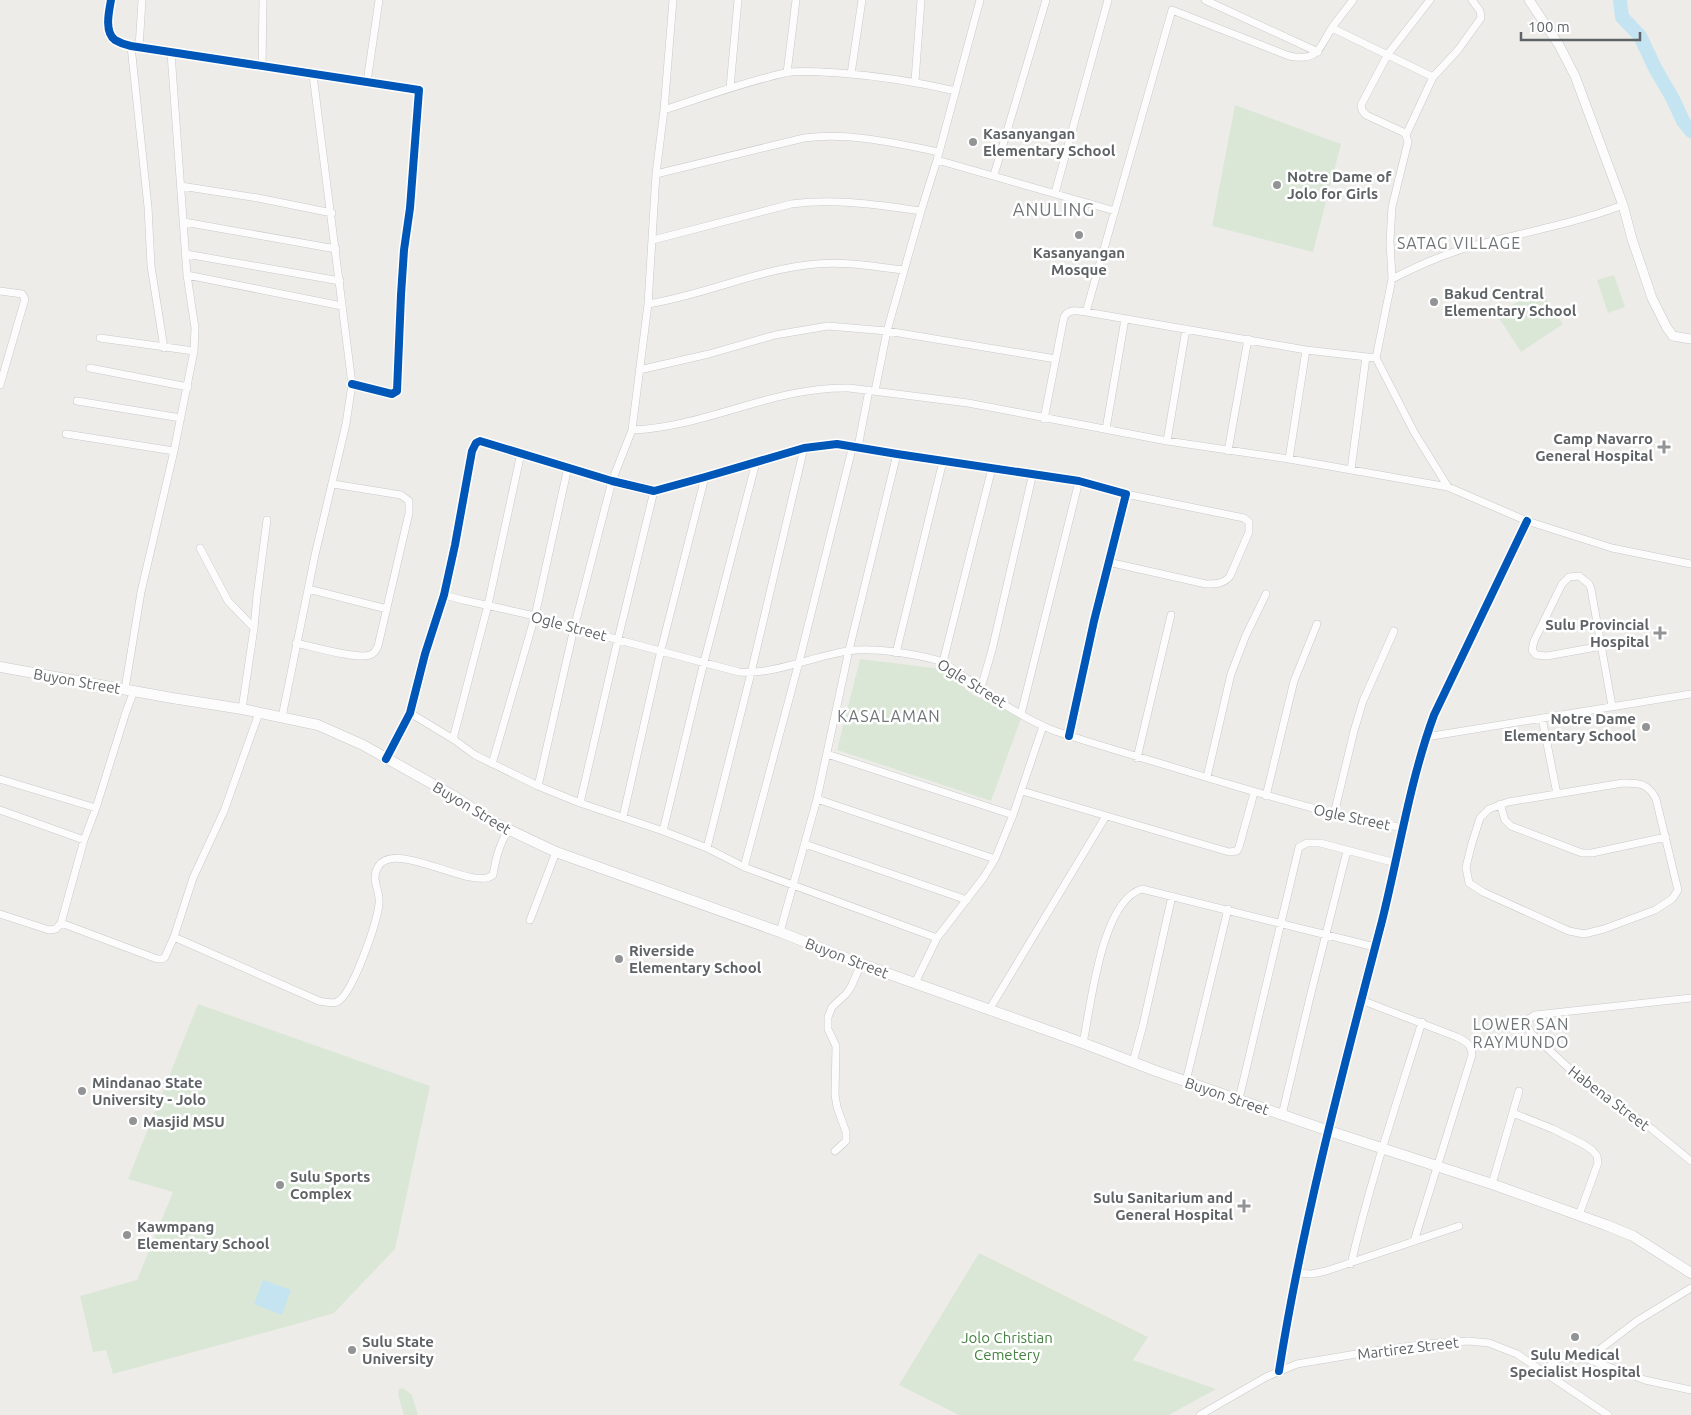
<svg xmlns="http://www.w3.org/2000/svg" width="1691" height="1415" viewBox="0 0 1691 1415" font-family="Ubuntu,sans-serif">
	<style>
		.green { fill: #dbe7d6 }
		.water { fill: #c4e4f1 }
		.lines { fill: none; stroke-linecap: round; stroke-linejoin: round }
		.river { stroke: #c4e4f1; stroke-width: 14 }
		.minor-casing { stroke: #c8c9c8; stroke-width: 8 }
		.tertiary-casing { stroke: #c8c9c8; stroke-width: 10 }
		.secondary-casing { stroke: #c8c9c8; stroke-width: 11 }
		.minor { stroke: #fcfcfc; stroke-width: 7 }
		.tertiary { stroke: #fcfcfc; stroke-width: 9 }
		.secondary { stroke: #fcfcfc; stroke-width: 10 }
		.cycleway-casing { stroke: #fff; stroke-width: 11 }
		.cycleway { stroke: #0057b8; stroke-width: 8 }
		.poi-dot { fill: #919394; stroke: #fff; stroke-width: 2 }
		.labels { text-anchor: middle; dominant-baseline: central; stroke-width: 5; stroke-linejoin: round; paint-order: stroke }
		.poi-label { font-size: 15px; font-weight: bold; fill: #5f6366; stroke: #fff; text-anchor: start }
		.street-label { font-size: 15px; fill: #5f6366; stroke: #fff }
		.park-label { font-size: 15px; fill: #468241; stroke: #fff }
		.neighbourhood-label { font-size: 16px; letter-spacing: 1px; fill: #707577; stroke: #fff }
		.quarter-label { font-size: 18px; letter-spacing: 1px; fill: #707577; stroke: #fff }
	</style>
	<rect width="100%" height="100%" fill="#eeece9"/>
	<path class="green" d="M1235,105L1341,144L1313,252L1212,226Z
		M1614,275L1625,307L1608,313L1597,280Z
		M1539,288L1563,324L1521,352L1497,315Z
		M860,659L942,669L973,695L1022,716L991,801L837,750Z
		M198,1004L430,1086L395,1249L334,1313L293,1325L113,1374L106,1350L93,1352L80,1296L137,1280L173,1192L128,1179Z
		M979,1253L1148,1337L1133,1360L1216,1389L1169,1415H959L899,1385Z
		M403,1388L412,1395L418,1415H404L398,1395L399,1389Z"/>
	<path class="water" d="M263,1280L291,1290L282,1315L254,1304Z"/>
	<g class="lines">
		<path class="river" d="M1620,0L1622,17L1640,36L1655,68L1673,99L1683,121L1691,131"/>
		<defs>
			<path id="minor" d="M111,0C109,11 104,32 115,40C120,43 126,45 131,46L419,90L410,208L404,250L401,295L397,391L392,394L352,384
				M1205,0L1318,52
				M1332,28L1433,77
				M131,46L148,207L151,266L164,348
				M139,48L142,0
				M262,67L263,0
				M787,73L796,0
				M851,74L862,0
				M915,81L921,0
				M367,82L379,0
				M730,88L738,0
				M664,110C704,97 744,82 785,73C802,70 821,72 839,73C879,76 917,82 956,91
				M1406,135L1433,77L1458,50L1481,18L1480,11L1472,0
				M937,160L1115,211
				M656,174L804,138C849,132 895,143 939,152
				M994,175L1046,0
				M181,186L258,198L332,213
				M1055,193L1108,0
				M184,222L336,249
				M653,240L791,204C835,198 877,205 921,211
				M186,254L340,281
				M187,275L342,306
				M1392,279C1417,266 1442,255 1469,247C1521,233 1573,224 1623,205
				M0,291L22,294L25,299L0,385
				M648,304C705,295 758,269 816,264C845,261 875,267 904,270
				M1086,312L1172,10L1289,56C1320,62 1319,47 1333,26C1340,17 1346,9 1353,0
				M100,338L194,351
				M1376,358L1392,279L1390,241L1392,207L1408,142L1406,135L1403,132L1366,115L1362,110L1361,105L1388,54L1430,0
				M90,368L188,387
				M639,370L709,354L775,335L828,326L887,331L1056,359
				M875,391L887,331L921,211L937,160L980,0
				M77,401L181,418
				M1044,419L1064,317C1069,308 1078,311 1086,312L1306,350L1376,358L1414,432L1448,487
				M1106,429L1125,319
				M632,430C707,427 775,386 849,388L968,403L1167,441L1289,459L1448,487L1527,521L1612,548L1691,564
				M66,434L174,451
				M1167,441L1186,329
				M858,447L869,390
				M1228,451L1248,339
				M1289,459L1306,350
				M1351,470L1366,357
				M200,548L228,601L254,628
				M1108,562L1206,584C1216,584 1224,584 1230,576L1249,532V522L1244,518L1126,494
				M308,589L387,609
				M444,595L463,600L535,616L574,628L739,672C773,675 814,656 848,651C873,647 918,654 943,662C978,686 1014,715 1055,731C1106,748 1157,762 1208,778C1273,797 1337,817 1404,828
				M296,643C311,646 357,660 370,655C375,653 376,650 378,646L409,513V501L401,495L333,484
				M1602,646L1547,656L1536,655L1532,650L1534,641L1562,584L1569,577L1579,576L1589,584L1591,589L1612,706
				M896,653L943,461
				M943,662L992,468
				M981,688L992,650L1033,473
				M125,689L141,592L174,451L194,351L195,328L187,275L171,53
				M242,709L254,628L257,596L267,520
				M410,713L453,739L475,755L538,786L580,803L663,831L707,848L744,867L937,938
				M1021,714L1079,481
				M282,717L315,555L346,424L352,384L313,75
				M1542,718L1557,794
				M1426,737L1691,694
				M453,739L488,605L521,453
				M827,754L1013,815
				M1137,758L1171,615
				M386,759L410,713L425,654L444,595L455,545L472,451L476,443L480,441L612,481L654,491L705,477L804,448L837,444L897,454L1079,481L1126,494L1094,621L1069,736
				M492,764L535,616L568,467
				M1207,777L1231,674L1246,635L1266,594
				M0,779L96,808
				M1623,783C1639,783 1648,783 1656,799L1677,886L1678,890L1672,899L1655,910L1604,929L1584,934L1569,931L1483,892L1469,883L1466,867L1472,843L1480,818L1489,809L1508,802Z
				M538,786L574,628L612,481L632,430L648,304L656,174L664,110L673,0
				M1022,791L1229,852L1237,851L1239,847L1254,793
				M1266,796L1294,681L1317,624
				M817,799L995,859
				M580,803L618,639L654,491
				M1500,804L1505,820L1511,826L1582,853H1592L1666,837
				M0,810L84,840
				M1334,814L1354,731L1363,701L1394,631
				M623,817L661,650L705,477
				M663,831L704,662L756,462
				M805,844L967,900
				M707,848L751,673L804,448
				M744,867L799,662L853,445
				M0,914L49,930L56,929L61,923L84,840L96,808L126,712L134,691
				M530,920L556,852
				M61,923L157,959H162L165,957L174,937L193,878L224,811L259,713
				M780,932L817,799L849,650L897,454
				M174,937L319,1001C324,1002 332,1004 337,1002C353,994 377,922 379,904C381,891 370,880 378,867C394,838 473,892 493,875C496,858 499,845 508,830
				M915,983L937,938L984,877L995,859L1013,815L1043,726
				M1691,998L1544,1014L1535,1015L1527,1020V1027L1531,1033L1575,1074L1652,1129L1691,1161
				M1361,1000L1457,1037C1467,1042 1471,1044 1472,1055L1414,1241
				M989,1010L1106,816
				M1083,1043C1091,1006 1101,901 1142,889L1375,947
				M1133,1062L1143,1025L1172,896
				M1186,1081L1228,909
				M1239,1099L1299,847L1307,843H1320L1396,863
				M1513,1113L1553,1129L1583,1144L1592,1150L1597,1156L1598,1163L1579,1215
				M1282,1115L1311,993L1347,851
				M835,1151L846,1141V1132L837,1107L835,1095L836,1046L828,1029V1017L832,1007L846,994L851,987L861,964
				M1492,1184L1519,1091
				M1351,1264C1370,1182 1397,1102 1422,1022
				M1296,1273L1312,1274L1326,1271L1459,1226
				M1587,1359L1637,1321L1691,1288
				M1279,1371C1303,1219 1343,1070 1382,921C1399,853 1410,780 1434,715L1527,521
				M1546,1373C1554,1353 1568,1357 1587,1359L1645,1380L1691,1390
				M1200,1415L1266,1377L1297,1364L1374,1351L1428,1344L1468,1341L1489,1343L1517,1354L1608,1415"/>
			<path id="tertiary" d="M1529,0L1559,45L1575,76L1623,205L1632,239L1652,298L1667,328L1673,336L1691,339"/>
			<path id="secondary" d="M0,667L172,698L242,709L318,725L363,745L452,795L495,823L556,852L780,932L861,964L1083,1043L1156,1071L1329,1131L1492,1184L1606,1225L1633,1236L1691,1273"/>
		</defs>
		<use href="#minor" class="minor-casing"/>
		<use href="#tertiary" class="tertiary-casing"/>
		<use href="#secondary" class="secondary-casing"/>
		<use href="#minor" class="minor"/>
		<use href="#tertiary" class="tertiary"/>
		<use href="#secondary" class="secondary"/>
		<defs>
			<path id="cycleway" d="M111,0C109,11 104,32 115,40C120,43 126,45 131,46L419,90L410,208L404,250L401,295L397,391L392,394L352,384
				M386,759L410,713L425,654L444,595L455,545L472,451L476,443L480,441L612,481L654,491L705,477L804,448L837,444L897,454L1079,481L1126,494L1094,621L1069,736
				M1279,1371C1303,1219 1343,1070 1382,921C1399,853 1410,780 1434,715L1527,521"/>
		</defs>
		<use href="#cycleway" class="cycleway-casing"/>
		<use href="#cycleway" class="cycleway"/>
	</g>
	<g class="poi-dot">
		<circle cx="973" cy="142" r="5"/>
		<circle cx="1277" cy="185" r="5"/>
		<circle cx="1079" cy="235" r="5"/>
		<circle cx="1434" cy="302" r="5"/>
		<path d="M1661.5 439.5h5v5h5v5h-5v5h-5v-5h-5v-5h5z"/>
		<path d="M1657.5 625.5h5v5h5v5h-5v5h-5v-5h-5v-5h5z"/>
		<circle cx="1646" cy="727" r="5"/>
		<circle cx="619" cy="959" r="5"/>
		<circle cx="82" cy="1091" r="5"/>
		<circle cx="133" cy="1121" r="5"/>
		<circle cx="280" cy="1185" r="5"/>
		<path d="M1241.5 1198.5h5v5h5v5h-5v5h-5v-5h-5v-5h5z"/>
		<circle cx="127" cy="1235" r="5"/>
		<circle cx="1575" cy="1337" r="5"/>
		<circle cx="352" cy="1350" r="5"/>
	</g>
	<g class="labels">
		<g class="poi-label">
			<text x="983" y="133">Kasanyangan<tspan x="983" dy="17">Elementary School</tspan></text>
			<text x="1287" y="176">Notre Dame of<tspan x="1287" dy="17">Jolo for Girls</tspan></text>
			<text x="1079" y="252" text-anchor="middle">Kasanyangan<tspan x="1079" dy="17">Mosque</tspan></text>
			<text x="1444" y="293">Bakud Central<tspan x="1444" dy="17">Elementary School</tspan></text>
			<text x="1653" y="438" text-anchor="end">Camp Navarro<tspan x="1653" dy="17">General Hospital</tspan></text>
			<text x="1649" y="624" text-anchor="end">Sulu Provincial<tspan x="1649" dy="17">Hospital</tspan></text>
			<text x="1636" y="718" text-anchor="end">Notre Dame<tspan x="1636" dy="17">Elementary School</tspan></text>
			<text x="629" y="950">Riverside<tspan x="629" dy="17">Elementary School</tspan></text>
			<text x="92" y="1082">Mindanao State<tspan x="92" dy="17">University - Jolo</tspan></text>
			<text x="143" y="1121">Masjid MSU</text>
			<text x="290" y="1176">Sulu Sports<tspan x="290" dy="17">Complex</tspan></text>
			<text x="1233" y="1197" text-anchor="end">Sulu Sanitarium and<tspan x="1233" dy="17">General Hospital</tspan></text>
			<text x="137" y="1226">Kawmpang<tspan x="137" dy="17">Elementary School</tspan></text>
			<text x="362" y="1341">Sulu State<tspan x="362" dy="17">University</tspan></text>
			<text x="1575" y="1354" text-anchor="middle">Sulu Medical<tspan x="1575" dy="17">Specialist Hospital</tspan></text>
		</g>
		<g class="street-label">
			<text transform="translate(569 626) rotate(15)">Ogle Street</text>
			<text transform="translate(77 681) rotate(10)">Buyon Street</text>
			<text transform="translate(972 683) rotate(32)">Ogle Street</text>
			<text transform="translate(472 808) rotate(31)">Buyon Street</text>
			<text transform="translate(1352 817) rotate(12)">Ogle Street</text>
			<text transform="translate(847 958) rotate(21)">Buyon Street</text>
			<text transform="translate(1227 1096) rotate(19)">Buyon Street</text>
			<text transform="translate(1609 1098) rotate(37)">Habena Street</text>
			<text transform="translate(1408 1348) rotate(-7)">Martirez Street</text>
		</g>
		<g class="park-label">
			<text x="1007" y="1337">Jolo Christian<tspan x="1007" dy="17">Cemetery</tspan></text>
		</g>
		<g class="neighbourhood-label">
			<text x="1459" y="243">SATAG VILLAGE</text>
			<text x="889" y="716">KASALAMAN</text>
			<text x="1521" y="1024">LOWER SAN<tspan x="1521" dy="18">RAYMUNDO</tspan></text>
		</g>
		<g class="quarter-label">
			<text x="1054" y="209">ANULING</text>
		</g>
	</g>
	<path d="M1521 32v8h119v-8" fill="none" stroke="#5f6366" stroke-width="2.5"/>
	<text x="1528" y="32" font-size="15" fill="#5f6366" stroke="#ffffff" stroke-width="4" paint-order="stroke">100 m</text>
</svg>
